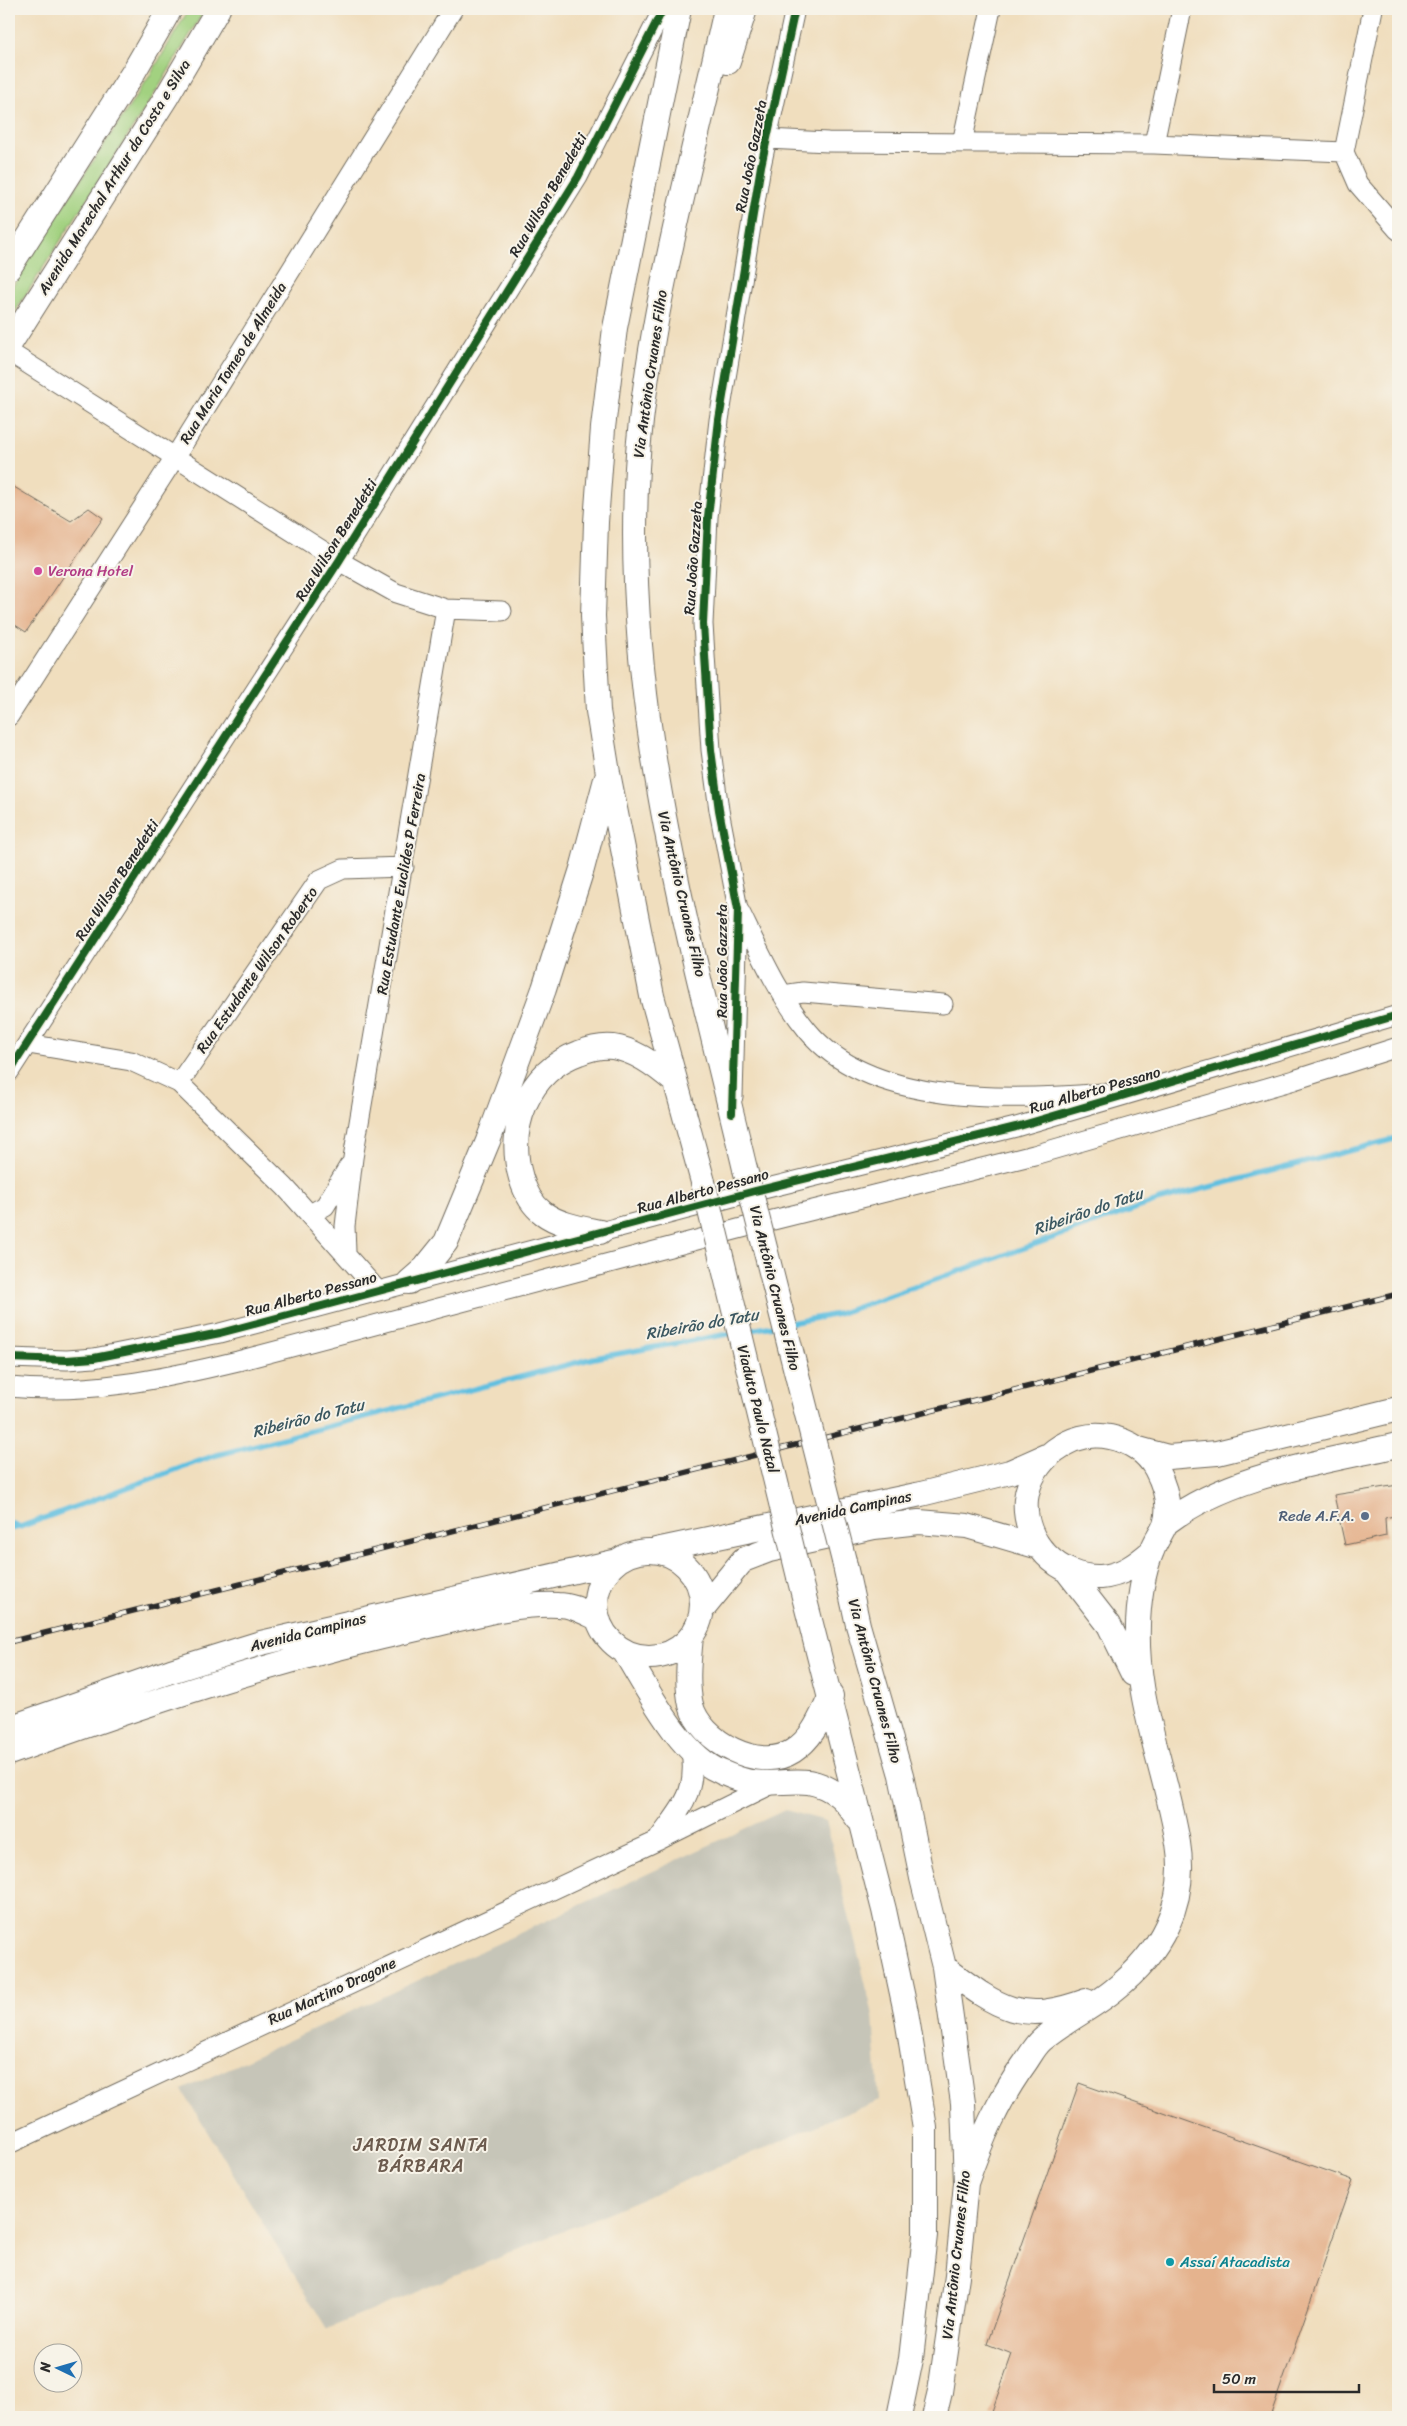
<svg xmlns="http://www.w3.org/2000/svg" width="1407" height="2426" viewBox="0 0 1407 2426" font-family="Sriracha,sans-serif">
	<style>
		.industrial { fill: #c6c5b8 }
		.green { fill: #a2d180; stroke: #667e56 }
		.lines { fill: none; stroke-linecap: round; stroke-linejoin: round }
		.stream { stroke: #62c0e0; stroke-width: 5.5 }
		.building { fill: #e5b38e }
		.minor-casing { stroke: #706a5e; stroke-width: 21 }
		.major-casing { stroke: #706a5e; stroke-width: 26 }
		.minor { stroke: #fff; stroke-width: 19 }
		.major { stroke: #fff; stroke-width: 24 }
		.rail-casing { stroke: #2b2b2b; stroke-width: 5.5 }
		.rail { stroke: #f7f3e8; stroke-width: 4; stroke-dasharray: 11; stroke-linecap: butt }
		.major-bridge-casing { stroke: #706a5e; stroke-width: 26; stroke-linecap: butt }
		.major-bridge { stroke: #fff; stroke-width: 24 }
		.cycleway-casing { stroke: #f7f3e8; stroke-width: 11 }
		.cycleway { stroke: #1b5e20; stroke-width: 8 }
		.hotel-dot { fill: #d1479c; stroke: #f7f3e8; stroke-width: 2 }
		.service-dot { fill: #5c6f8a; stroke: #f7f3e8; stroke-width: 2 }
		.culture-dot { fill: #0f9aa8; stroke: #f7f3e8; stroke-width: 2 }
		.labels { text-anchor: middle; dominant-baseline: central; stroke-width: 4; stroke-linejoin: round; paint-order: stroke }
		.street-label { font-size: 15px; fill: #2b2b2b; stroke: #f7f3e8 }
		.hotel-label { font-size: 15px; fill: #b23c85; stroke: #f7f3e8; text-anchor: start }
		.service-label { font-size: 15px; fill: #4e5e75; stroke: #f7f3e8; text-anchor: end }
		.culture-label { font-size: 15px; fill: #0d838f; stroke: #f7f3e8; text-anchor: start }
		.water-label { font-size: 16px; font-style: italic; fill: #3c5861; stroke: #f7f3e8 }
		.quarter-label { font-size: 18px; letter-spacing: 1px; fill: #6c5b4e; stroke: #f7f3e8 }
	</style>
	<rect width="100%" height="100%" fill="#f7f3e8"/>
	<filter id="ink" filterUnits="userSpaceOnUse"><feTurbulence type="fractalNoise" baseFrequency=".02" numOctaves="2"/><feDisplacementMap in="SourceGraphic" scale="10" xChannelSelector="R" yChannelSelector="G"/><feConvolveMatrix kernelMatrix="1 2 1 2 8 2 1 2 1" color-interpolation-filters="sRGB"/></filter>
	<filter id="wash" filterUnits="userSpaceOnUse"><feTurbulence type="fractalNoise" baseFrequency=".0096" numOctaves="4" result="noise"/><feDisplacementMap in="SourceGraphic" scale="20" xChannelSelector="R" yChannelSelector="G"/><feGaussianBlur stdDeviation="1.12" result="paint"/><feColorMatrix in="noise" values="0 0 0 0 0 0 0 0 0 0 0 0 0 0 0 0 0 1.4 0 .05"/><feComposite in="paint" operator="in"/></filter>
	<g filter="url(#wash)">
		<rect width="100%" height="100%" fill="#f0debe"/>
		<path class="industrial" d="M785,1810L826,1821L873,2015L879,2100L327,2329L182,2090Z"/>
		<path class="green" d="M189,9H205L160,85L9,321V293L33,252L151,74Z"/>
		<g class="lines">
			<path class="stream" d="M790,1323L838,1314L1160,1200L1398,1138
				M746,1331L778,1325
				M9,1522L20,1527
				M9,1529L20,1527L213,1456L594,1358L734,1333"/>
		</g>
		<g id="blocks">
			<path class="building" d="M9,484L71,521L89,508L103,518L26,632L9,621Z
				M1398,1485V1515L1385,1518L1386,1536L1345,1545L1334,1495Z
				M1079,2083L1353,2180L1270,2417H990L1012,2354L987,2344Z"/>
		</g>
	</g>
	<g filter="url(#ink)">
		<use href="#blocks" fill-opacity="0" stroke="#706a5e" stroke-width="1"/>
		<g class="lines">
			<defs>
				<path id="minor" d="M767,139L828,142L1154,144L1344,152
					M962,143L991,9
					M1154,144L1182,9
					M1344,152L1373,9
					M1344,152L1358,184L1398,230
					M9,352L339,561L396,593L446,609L502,611
					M9,716L175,457L453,9
					M740,912C760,953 779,996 808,1031C871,1107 1013,1101 1103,1093
					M783,995L803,992L943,1004
					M28,1044L131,1061L179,1083L285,1187L378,1291
					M9,1072L339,561L578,177L663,9
					M179,1083L319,880L343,869L404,867
					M733,1097L738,909L719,810L711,750L703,624L708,517L719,420L761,166L795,9
					M310,1214L325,1206L349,1166
					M346,1252L345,1226L353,1158L446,609
					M9,1358L67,1360L94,1358L220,1333L755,1191L1016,1127L1398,1015
					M9,1387C86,1395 163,1379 238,1361L761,1223L1034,1155L1294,1080L1398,1047
					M659,1838C683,1805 697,1793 691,1750
					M9,2144L657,1841L774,1783"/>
				<path id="major" d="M679,9L615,328L603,428L596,522L593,616L598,711L608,773L652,996L703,1182
					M726,9C696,146 657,281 641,421C613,675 687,925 745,1169
					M728,62L745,9
					M9,268L133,73L170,9
					M9,345L167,96L218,9
					M600,1232C581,1228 559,1225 543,1213C531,1204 525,1191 521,1178C506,1128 528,1071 579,1053C589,1049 602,1046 613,1047C635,1050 658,1067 675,1082
					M409,1282L425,1268L446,1242L488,1141L544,989L582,869L606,779
					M1139,1449L1168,1457L1217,1453L1398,1409
					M1166,1523C1231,1474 1320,1463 1398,1445
					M656,1550L921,1494L1010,1472L1046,1456
					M596 1604a53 53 0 1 1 106 0a53 53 0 1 1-106 0Z
					M844,1561L858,1625L901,1775L922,1878L944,1967L963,2103L966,2183L957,2276L940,2392L934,2417
					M1067,1571L1109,1625L1133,1674
					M799,1577L884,1910L906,2012L925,2128V2235L911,2359L899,2417
					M702,1610L743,1560L769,1550L874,1527L919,1522L967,1526L1039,1547
					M691,1636C689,1659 686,1682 691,1705C700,1741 759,1773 793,1751C814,1737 820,1718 831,1696
					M624,1651C647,1688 680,1755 721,1772C730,1776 741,1780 750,1782C785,1787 805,1771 838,1795C846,1801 852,1811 858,1819
					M9,1728L171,1671L261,1643L614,1562
					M9,1753C144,1704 280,1659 421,1628C466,1618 512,1603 558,1605C572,1605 584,1612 597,1618
					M944,1967C996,2006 1019,2026 1086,2001
					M966,2183C981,2140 998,2100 1025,2063C1030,2056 1035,2046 1042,2040C1064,2021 1092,2008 1114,1990C1160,1954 1188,1903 1178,1843C1164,1760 1131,1695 1139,1608C1141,1589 1144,1569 1152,1551C1155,1542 1161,1534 1165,1525C1171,1506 1165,1486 1156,1469C1147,1452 1129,1441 1110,1437C1070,1429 1031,1460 1026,1499C1022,1542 1059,1579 1101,1577C1122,1575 1136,1565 1152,1551"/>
			</defs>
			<use href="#minor" class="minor-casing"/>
			<use href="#major" class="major-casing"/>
			<use href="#minor" class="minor"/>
			<use href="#major" class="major"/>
			<defs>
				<path id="rail" d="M9,1642L1398,1294"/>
			</defs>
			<use href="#rail" class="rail-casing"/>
			<use href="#rail" class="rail"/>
			<defs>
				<path id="major-bridge" d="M745,1169L844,1561
					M703,1182L799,1577"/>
			</defs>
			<use href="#major-bridge" class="major-bridge-casing"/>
			<use href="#major-bridge" class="major-bridge"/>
			<defs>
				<path id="cycleway" d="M9,1072L339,561L578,177L663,9
					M732,1113L738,909L719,810L711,750L703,624L708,517L719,420L761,166L795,9
					M9,1358L67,1360L94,1358L220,1333L755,1191L1016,1127L1398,1015"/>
			</defs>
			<use href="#cycleway" class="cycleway-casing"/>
			<use href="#cycleway" class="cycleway"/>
		</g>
	</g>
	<circle class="hotel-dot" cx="38" cy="571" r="5"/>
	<circle class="service-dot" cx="1365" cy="1516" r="5"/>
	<circle class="culture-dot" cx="1170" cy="2262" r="5"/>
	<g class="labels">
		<g class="street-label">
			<text transform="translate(751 156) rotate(-79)">Rua João Gazzeta</text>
			<text transform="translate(114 177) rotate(-58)">Avenida Marechal Arthur da Costa e Silva</text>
			<text transform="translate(548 195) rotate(-60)">Rua Wilson Benedetti</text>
			<text transform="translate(233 363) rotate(-58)">Rua Maria Tomeo de Almeida</text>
			<text transform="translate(650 374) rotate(-82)">Via Antônio Cruanes Filho</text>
			<text transform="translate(336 540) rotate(-58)">Rua Wilson Benedetti</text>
			<text transform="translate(693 558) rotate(-86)">Rua João Gazzeta</text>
			<text transform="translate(117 880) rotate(-57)">Rua Wilson Benedetti</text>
			<text transform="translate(401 884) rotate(-80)">Rua Estudante Euclides P Ferreira</text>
			<text transform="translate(682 894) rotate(77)">Via Antônio Cruanes Filho</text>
			<text transform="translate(722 961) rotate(-90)">Rua João Gazzeta</text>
			<text transform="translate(257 970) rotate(-55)">Rua Estudante Wilson Roberto</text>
			<text transform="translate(1095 1090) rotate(-16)">Rua Alberto Pessano</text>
			<text transform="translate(703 1191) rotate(-15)">Rua Alberto Pessano</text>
			<text transform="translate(775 1288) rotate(76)">Via Antônio Cruanes Filho</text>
			<text transform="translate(311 1294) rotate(-15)">Rua Alberto Pessano</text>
			<text transform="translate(758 1409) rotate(76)">Viaduto Paulo Natal</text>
			<text transform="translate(853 1508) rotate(-12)">Avenida Campinas</text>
			<text transform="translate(308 1632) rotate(-14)">Avenida Campinas</text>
			<text transform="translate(875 1681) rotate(75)">Via Antônio Cruanes Filho</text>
			<text transform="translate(332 1991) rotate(-25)">Rua Martino Dragone</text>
			<text transform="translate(956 2255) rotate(-84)">Via Antônio Cruanes Filho</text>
		</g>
		<g class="hotel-label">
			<text x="48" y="571">Verona Hotel</text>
		</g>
		<g class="service-label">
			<text x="1355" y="1516">Rede A.F.A.</text>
		</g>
		<g class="culture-label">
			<text x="1180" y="2262">Assaí Atacadista</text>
		</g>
		<g class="water-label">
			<text transform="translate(1088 1211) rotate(-19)">Ribeirão do Tatu</text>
			<text transform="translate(702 1324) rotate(-10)">Ribeirão do Tatu</text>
			<text transform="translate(308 1418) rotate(-14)">Ribeirão do Tatu</text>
		</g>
		<g class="quarter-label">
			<text x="421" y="2145">JARDIM SANTA<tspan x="421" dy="21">BÁRBARA</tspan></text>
		</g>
	</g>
	<rect width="1407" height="2426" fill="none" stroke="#f7f3e8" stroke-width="30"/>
	<g transform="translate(58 2368) rotate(275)"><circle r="24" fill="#f7f3e8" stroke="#a5a39c"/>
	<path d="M0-4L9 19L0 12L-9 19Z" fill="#1f6fb2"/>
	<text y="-8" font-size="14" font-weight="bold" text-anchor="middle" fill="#2b2b2b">N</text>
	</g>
	<path d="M1214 2384v8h145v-8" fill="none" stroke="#2b2b2b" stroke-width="2.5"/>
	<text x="1222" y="2384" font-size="15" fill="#2b2b2b" stroke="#f7f3e8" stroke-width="4" paint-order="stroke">50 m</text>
</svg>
